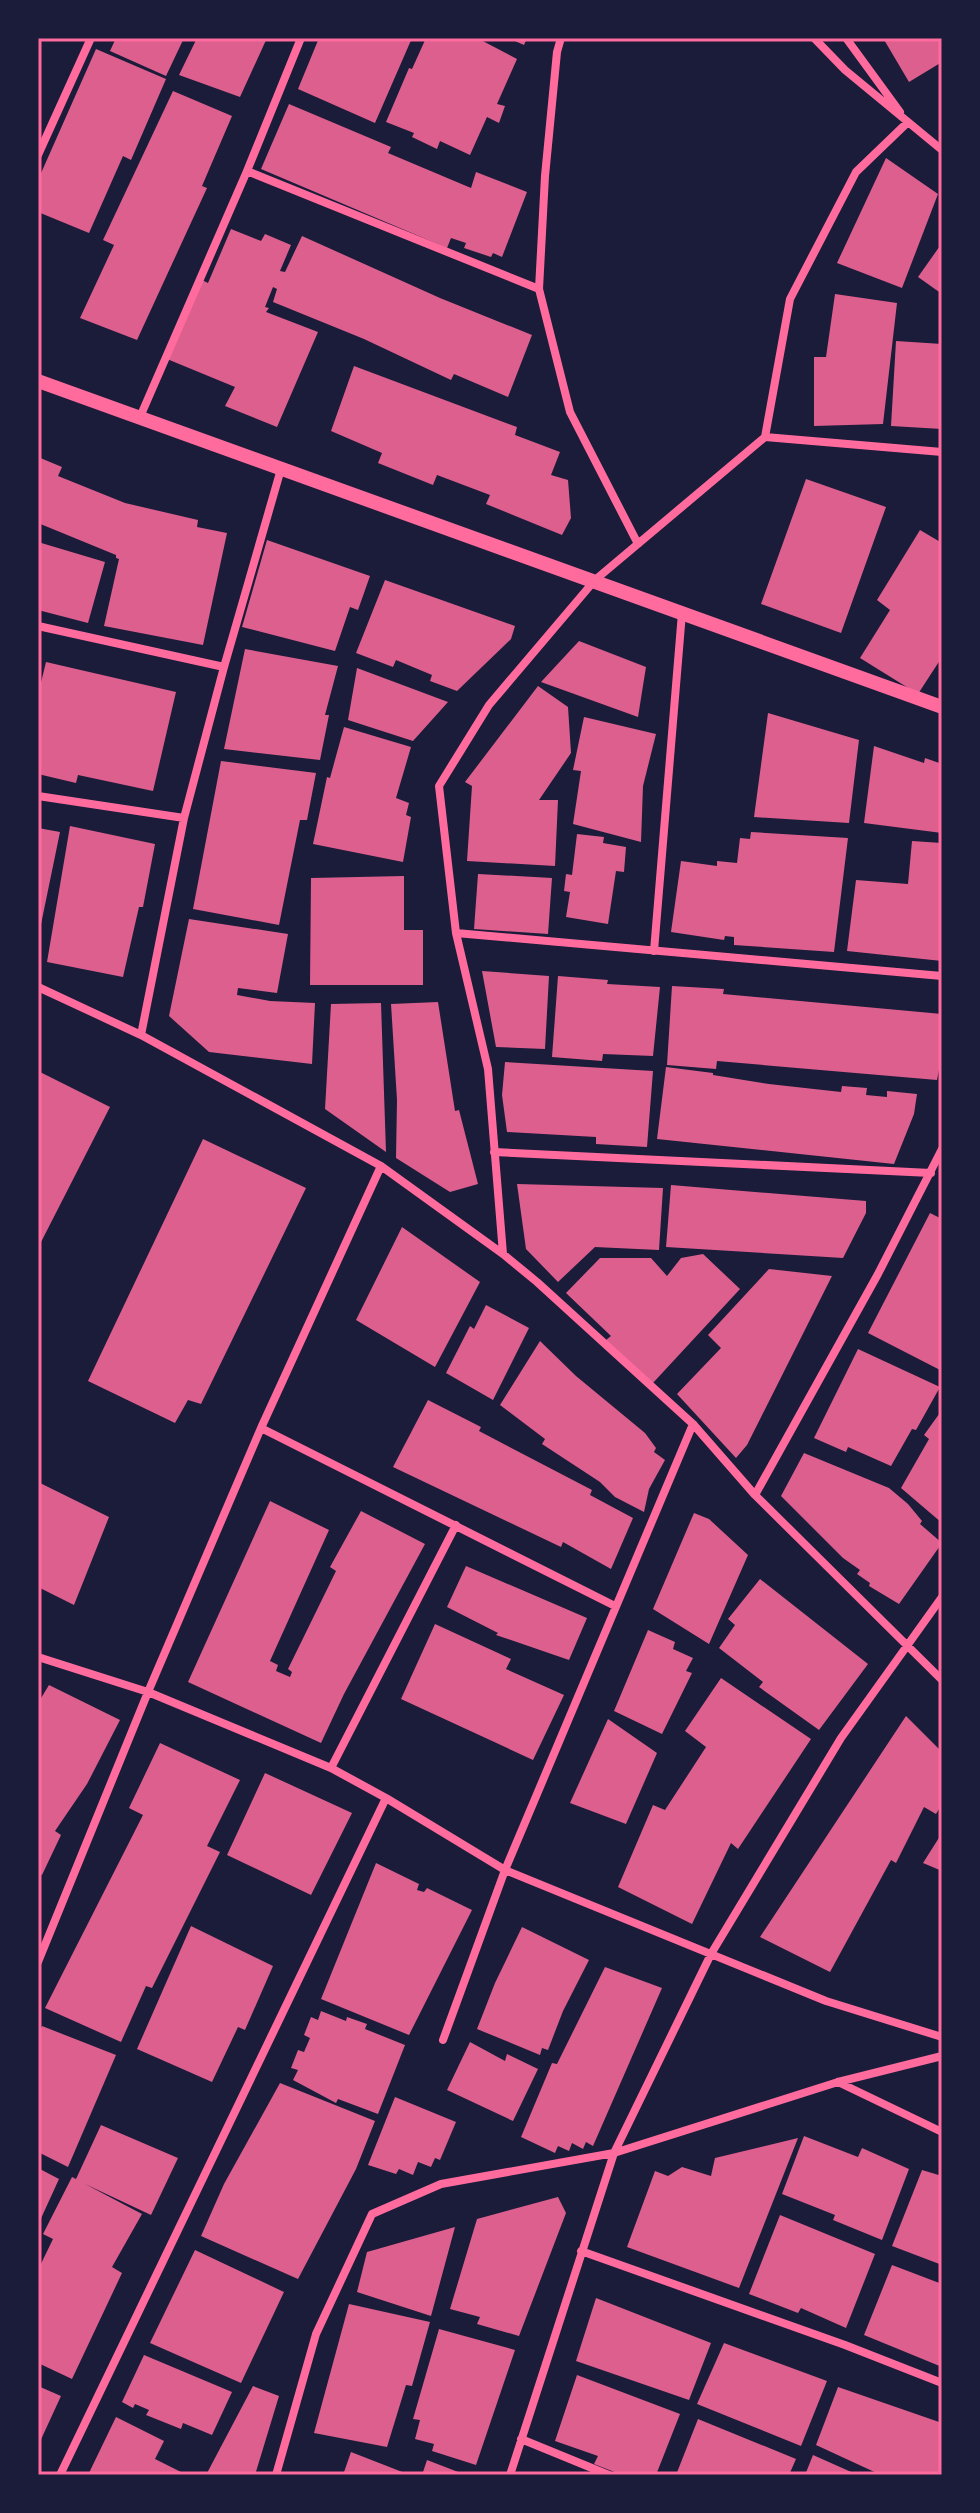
<svg xmlns="http://www.w3.org/2000/svg" width="980" height="2513" viewBox="0 0 980 2513" font-family="'Fira Sans',sans-serif">
	<style>
		.building { fill: #dd5f8e }
		.lines { fill: none; stroke-linecap: round; stroke-linejoin: round }
		.minor { stroke: #ff6b9d; stroke-width: 8 }
		.tertiary { stroke: #ff6b9d; stroke-width: 14 }
		.neatline { fill: none; stroke: #ff6b9d; stroke-width: 3 }
	</style>
	<rect width="100%" height="100%" fill="#1b1b3a"/>
	<path class="building" d="M116,38H184L166,76L110,51Z
		M197,38H267L240,97L179,75Z
		M319,38H412L375,123L298,89Z
		M426,38H477L517,59L497,104L505,106L499,123L487,117L470,155L440,141L437,149L412,137L414,133L386,122L409,68L412,69Z
		M508,38H527L524,45Z
		M883,38H942V62L909,82Z
		M96,49L166,79L131,160L123,156L89,233L38,212V180Z
		M173,91L232,116L202,186L207,188L137,340L80,318L114,245L103,240Z
		M289,104L391,147L388,153L471,188L476,172L527,192L502,257L493,253L491,257L464,248L466,243L451,238L447,248L261,169Z
		M886,158L938,194L902,288L837,263Z
		M231,229L261,241L265,234L291,245L280,271L285,272L302,236L440,298L532,335L508,397L454,374L451,380L364,339L273,302L277,289L273,287L265,307L269,308L266,312L318,332L277,427L225,406L235,387L167,359L202,280L208,283Z
		M942,243V294L918,277Z
		M835,294L897,303L883,424L814,426V357H826Z
		M896,341L942,344V429L891,426Z
		M354,366L517,427L515,435L560,452L551,475L568,480L571,518L562,535L486,504L490,495L437,475L433,485L378,463L382,453L331,431Z
		M38,457L62,467L58,476L125,503L198,520L197,527L227,533L203,645L104,626L119,559L116,558V555L38,523Z
		M806,479L886,507L841,633L761,604Z
		M920,530L942,543V657L918,694L860,658L890,610L877,600Z
		M267,540L370,576L358,610L350,607L335,651L242,627Z
		M38,542L105,562L88,623L38,610Z
		M385,580L515,626L511,639L457,691L430,681L432,675L396,660L393,667L356,653Z
		M579,641L646,667L638,717L541,682Z
		M245,649L338,666L325,715H329L320,760L224,749Z
		M46,662L176,692L153,791L78,775L76,783L38,774V695Z
		M357,668L448,702L413,741L348,720Z
		M538,686L568,707L571,753L539,800H558L555,866L467,861L472,786L465,782Z
		M768,713L859,740L849,823L754,817Z
		M584,717L656,734L643,786L641,842L573,824L581,771L573,770Z
		M344,727L411,747L396,798L409,803L406,815L411,817L403,862L313,844L327,777L330,778Z
		M874,746L924,763L925,758L942,764V833L864,823Z
		M221,761L316,773L307,820H300L279,925L193,909Z
		M70,826L155,844L143,907H139L123,977L47,962Z
		M38,828L60,832L39,934H38Z
		M751,832L848,838L834,952L734,945V937L725,936L724,940L671,932L681,861L717,866V861L737,863L740,838L750,839Z
		M577,834L604,837L603,843L626,847L624,872L616,871L608,924L566,917L570,892L564,891L566,874L572,875Z
		M912,841L942,843V961L847,951L856,880L908,884Z
		M478,874L552,878L548,934L474,929Z
		M404,876V930H423V985H310L311,878Z
		M189,919L288,934L277,993L238,988L237,995L270,1001L315,1003L312,1064L209,1052L169,1016Z
		M482,971L549,976L545,1049L496,1047Z
		M558,976L608,980L607,984L660,987L653,1056L603,1054L602,1061L552,1057Z
		M672,986L724,989L723,994L942,1014V1054L937,1080L717,1061L716,1069L667,1065Z
		M438,1002L455,1111L459,1110L478,1184L450,1192L396,1158L397,1100L391,1004Z
		M381,1003L386,1152L325,1109L331,1004Z
		M505,1062L653,1071L647,1147L596,1144V1137L507,1132L502,1095Z
		M666,1067L713,1073V1075L769,1084L841,1092L842,1086L867,1088L866,1095L887,1097V1091L917,1094L914,1114L894,1164L657,1139Z
		M38,1071L110,1107L38,1248Z
		M203,1139L306,1188L201,1404L188,1400L175,1423L88,1381Z
		M517,1184L663,1188L659,1250L595,1247L558,1282L526,1249Z
		M671,1185L866,1201V1213L843,1258L666,1247Z
		M930,1213L942,1219V1371L868,1333Z
		M402,1227L480,1282L435,1367L356,1320Z
		M703,1254L740,1289L652,1384L606,1340L611,1336L566,1293L600,1258H651L667,1276L681,1258Z
		M769,1269L832,1276L747,1445L736,1458L677,1394L721,1348L708,1335Z
		M486,1305L529,1328L493,1400L446,1373L470,1326L474,1329Z
		M540,1341L576,1376L645,1433L656,1448L654,1452L665,1460L649,1489L644,1512L615,1497L600,1482L542,1444L545,1439L500,1405Z
		M858,1349L940,1387L916,1430L912,1429L891,1466L848,1447L846,1452L814,1438Z
		M428,1400L481,1427L479,1431L592,1490L590,1495L633,1518L611,1569L563,1542L561,1547L393,1467Z
		M942,1410V1523L901,1488L929,1439L924,1435Z
		M804,1453L889,1488L908,1504L922,1521L920,1524L942,1543L899,1604L869,1586L870,1583L857,1574L860,1570L843,1558L781,1496Z
		M38,1482L109,1517L74,1605L38,1587Z
		M270,1501L329,1530L270,1661L278,1665L276,1671L290,1677L292,1672L288,1669L336,1571L330,1567L361,1511L425,1544L344,1694L321,1743L188,1682Z
		M694,1513L709,1519L748,1555L709,1644L653,1609Z
		M466,1566L587,1618L569,1660L496,1635L498,1633L447,1607Z
		M760,1579L868,1664L819,1730L759,1687L763,1682L719,1648L735,1625L728,1619Z
		M435,1624L511,1659L506,1669L564,1695L533,1760L401,1699Z
		M648,1630L675,1642L673,1649L693,1658L686,1671L692,1673L662,1734L614,1711Z
		M721,1678L811,1739L738,1849L731,1843L692,1924L618,1887L653,1805L665,1810L706,1747L685,1731Z
		M49,1685L120,1720L87,1784L55,1831L61,1835L42,1875L38,1873V1703Z
		M906,1716L942,1752V1804L936,1814L924,1807L896,1863L891,1860L830,1972L760,1937Z
		M608,1719L657,1753L626,1824L570,1803Z
		M160,1743L240,1780L207,1846L220,1852L152,1988L146,1986L121,2042L45,2008L143,1815L129,1808Z
		M265,1773L352,1813L311,1895L227,1855Z
		M942,1833V1871L923,1863Z
		M376,1863L419,1884L417,1890L424,1892L427,1888L472,1910L409,2035L321,1999Z
		M191,1926L273,1966L245,2030L238,2027L212,2082L137,2049Z
		M522,1927L589,1960L563,2011L548,2050L542,2048L540,2055L477,2029L495,1983Z
		M605,1967L662,1988L593,2146L586,2142L583,2149L572,2143L569,2151L558,2146L555,2153L521,2137L552,2063L557,2064Z
		M321,2011L346,2021L347,2017L367,2024L365,2029L405,2045L378,2114L338,2099L336,2103L293,2080L298,2070L291,2068L298,2050L304,2052L310,2038L304,2035L311,2017L318,2020Z
		M42,2026L116,2055L68,2167L38,2152V2036Z
		M470,2042L505,2061L507,2054L538,2069L513,2121L447,2090Z
		M280,2083L375,2121L356,2169L298,2279L201,2236L224,2184Z
		M395,2097L456,2122L440,2160L435,2158L431,2167L418,2162L413,2175L399,2169L396,2174L368,2165Z
		M101,2125L178,2158L151,2215L85,2184L142,2214L112,2267L122,2273L72,2379L38,2363V2270L53,2239L43,2234L72,2177L76,2179Z
		M804,2136L858,2157L862,2148L909,2169L882,2240L833,2220L835,2215L782,2194Z
		M798,2138L739,2288L627,2247L655,2171L668,2176L682,2167L711,2176L715,2158Z
		M38,2168L59,2179L38,2225Z
		M922,2170L942,2176V2265L892,2246Z
		M558,2197L566,2213L519,2336L477,2324L480,2317L450,2309L477,2219Z
		M780,2215L875,2254L846,2328L801,2308L798,2313L749,2294Z
		M455,2227L431,2316L357,2292L367,2252Z
		M195,2250L284,2292L241,2383L150,2343Z
		M892,2265L942,2284V2367L864,2335Z
		M596,2298L711,2343L689,2400L576,2361Z
		M349,2304L430,2322L412,2386L406,2385L387,2447L314,2433Z
		M439,2329L515,2350L476,2465L432,2451L434,2444L415,2439L420,2420L413,2419Z
		M724,2343L827,2381L801,2446L697,2404Z
		M144,2355L232,2392L212,2435L183,2423L181,2429L146,2415L149,2410L135,2404L133,2408L122,2402Z
		M577,2375L680,2414L656,2475H622L594,2464L598,2456L555,2441Z
		M38,2386L61,2396L38,2446Z
		M253,2386L279,2396L255,2475H206Z
		M838,2387L942,2423V2475H881L816,2445Z
		M116,2417L164,2441L155,2459L187,2475H88Z
		M698,2419L796,2459L789,2475H676Z
		M351,2452L410,2475H343Z
		M813,2455L858,2475H805Z
		M427,2460L466,2475H422Z"/>
	<g class="lines">
		<path class="minor" d="M561,38L557,52L545,176L539,289L570,412L638,544
			M814,38L845,70L942,150
			M846,38L900,112
			M38,155L91,38
			M247,171L539,289
			M140,417L247,171L301,38
			M765,437L790,299L856,172L908,122
			M38,626L224,667
			M38,796L184,818
			M456,933L942,976
			M654,951L682,613
			M38,987L141,1035L381,1166L503,1254L537,1282L693,1424L755,1495L942,1680
			M141,1035L184,818L224,667L281,469
			M494,1152L931,1173
			M503,1254L488,1069L456,933L439,786L489,705L595,580L765,437L942,452
			M261,1428L615,1606
			M755,1495L878,1274L942,1149
			M38,1657L148,1692L331,1768L386,1798L505,1870L826,2001L942,2037
			M331,1768L456,1525
			M38,1962L148,1692L261,1428L381,1166
			M443,2040L505,1870L693,1424
			M838,2082L942,2132
			M581,2251L845,2345L942,2383
			M521,2439L609,2475
			M60,2475L386,1798
			M276,2475L316,2334L372,2214L441,2184L614,2153L838,2082L942,2056
			M510,2475L614,2153L711,1954L841,1738L942,1597"/>
		<path class="tertiary" d="M38,381L942,707"/>
	</g>
	<rect width="980" height="2513" fill="none" stroke="#1b1b3a" stroke-width="80"/>
	<rect x="40" y="40" width="900" height="2433" class="neatline"/>
</svg>
